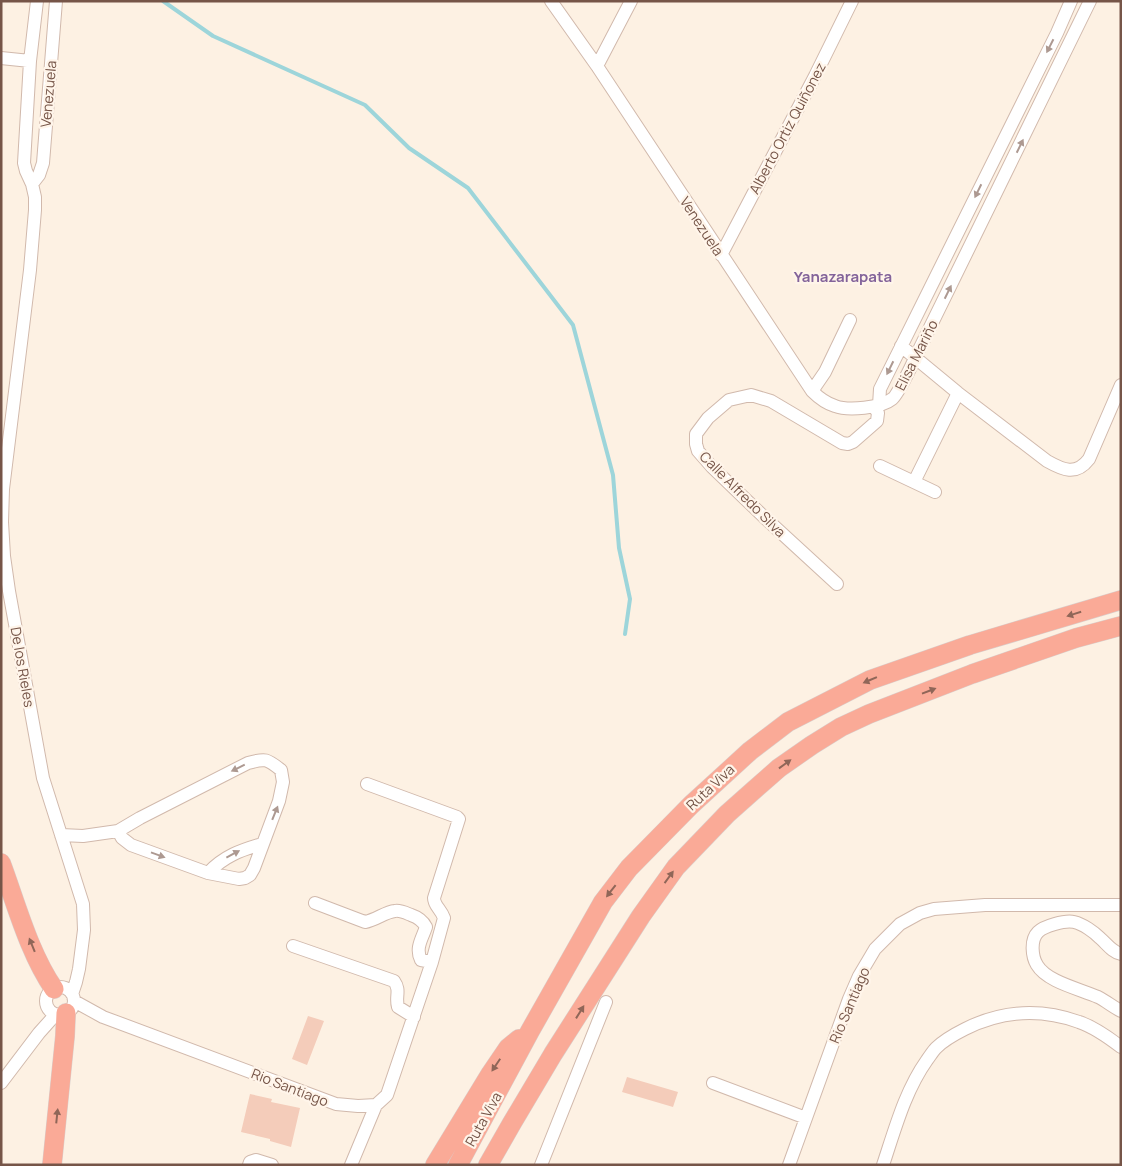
<svg xmlns="http://www.w3.org/2000/svg" width="1122" height="1166" viewBox="0 0 1122 1166" font-family="Manrope,sans-serif">
	<style>
		.lines { fill: none; stroke-linecap: round; stroke-linejoin: round }
		.stream { stroke: #9dd5da; stroke-width: 4 }
		.building { fill: #f4ccba }
		.minor-casing { stroke: #d1b9ac; stroke-width: 14 }
		.highway-casing { stroke: #d9cfcc; stroke-width: 20 }
		.minor { stroke: #fff; stroke-width: 12 }
		.highway { stroke: #faaa97; stroke-width: 19 }
		.oneway { fill: #ad9991 }
		.oneway2 { fill: #906658 }
		.labels { text-anchor: middle; dominant-baseline: central; stroke-width: 4.5; stroke-linejoin: round; paint-order: stroke }
		.street-label { font-size: 14px; fill: #765548; stroke: #fff5ea }
		.neighbourhood-label { font-size: 15px; font-weight: bold; fill: #83639a; stroke: #fff5ea }
	</style>
	<rect width="100%" height="100%" fill="#fdf1e3"/>
	<g class="lines">
		<path class="stream" d="M163,1L213,36L365,105L409,148L468,188L573,325L613,475L619,548L630,599L625,634"/>
	</g>
	<path class="building" d="M308,1016L324,1021L307,1065L292,1059Z
		M627,1077L678,1092L673,1107L622,1092Z
		M250,1094L272,1099L271,1102L300,1108L291,1147L270,1141V1139L241,1132Z"/>
	<g class="lines">
		<defs>
			<path id="minor" d="M37,1L30,61L24,163L26,171L32,184L35,197V210L30,270L3,489L2,522L4,556L9,591L43,778L83,904L84,930L79,969L76,982L72,994
				M551,1L597,66L812,391C819,398 825,403 835,406C848,411 881,408 892,399C897,396 912,365 915,358L1090,1
				M1,58L30,61
				M597,66L631,1
				M32,184L39,175L43,163L56,1
				M721,255L815,76L852,1
				M901,346L958,393L1047,461C1063,470 1076,476 1089,459L1121,385
				M812,391L825,372L850,320
				M879,405L880,389L1057,33L1071,1
				M880,466L935,492
				M914,482L958,393
				M837,584L764,517L712,467L698,451L696,444V434L708,418L729,400L751,395L771,401L842,443L848,444L853,442L877,421L878,413L874,407
				M61,835L83,836L118,831L140,818L248,763C266,758 267,759 281,770L283,782L279,801L254,868L250,875L245,878L239,879L208,873L131,845L122,838L118,831
				M208,873C224,856 241,850 262,844
				M315,903L365,922C376,920 385,912 395,911C400,910 406,913 411,915C417,917 423,921 426,927C422,939 415,948 421,960L432,962
				M293,946L394,981C401,991 395,996 398,1007L414,1017
				M1121,954C1112,952 1107,944 1100,938C1094,932 1083,924 1074,922C1065,920 1044,926 1038,932C1030,940 1032,957 1037,965C1047,982 1080,989 1098,997C1106,1001 1113,1007 1121,1011
				M46 1001a14 14 0 1 1 28 0a14 14 0 1 1-28 0Z
				M74,1001L103,1017L336,1104L358,1106L376,1105L387,1095L432,962L444,918C441,909 434,906 434,898L459,819L457,817L367,784
				M1,1083L39,1033L56,1014
				M713,1083L806,1118
				M249,1165L250,1162L256,1160L272,1165
				M351,1165L376,1105
				M541,1165L606,1002
				M789,1165L849,999L859,976L875,949L900,924L920,913L934,909L985,905H1121
				M883,1165C895,1129 905,1091 927,1060C930,1056 933,1051 936,1048C944,1040 955,1034 965,1029C1001,1011 1040,1008 1079,1022C1094,1027 1108,1037 1121,1047"/>
			<path id="highway" d="M1,863C16,903 29,953 54,989
				M52,1165L65,1036L66,1013
				M435,1165L491,1073L508,1048L519,1039
				M458,1165L530,1031L603,902L629,868L691,805L750,751L788,722L870,680L970,645L1121,600
				M488,1165L512,1123L553,1054L641,916L676,867L727,814L754,790L779,768L812,745L841,727L869,714L972,674L1076,638L1121,626"/>
		</defs>
		<use href="#minor" class="minor-casing"/>
		<use href="#highway" class="highway-casing"/>
		<use href="#minor" class="minor"/>
		<use href="#highway" class="highway"/>
	</g>
	<defs><path id="oneway-solid" d="M-6-.8H1V-3.2L6.5 0L1 3.2V.8H-6Z" transform="scale(1.25)"/></defs>
	<g class="oneway">
		<use href="#oneway-solid" transform="translate(1050 46) rotate(117)"/>
		<use href="#oneway-solid" transform="translate(1020 146) rotate(-64)"/>
		<use href="#oneway-solid" transform="translate(978 191) rotate(116)"/>
		<use href="#oneway-solid" transform="translate(948 292) rotate(-64)"/>
		<use href="#oneway-solid" transform="translate(890 368) rotate(116)"/>
		<use href="#oneway-solid" transform="translate(238 768) rotate(154)"/>
		<use href="#oneway-solid" transform="translate(275 813) rotate(-68)"/>
		<use href="#oneway-solid" transform="translate(233 854) rotate(-28)"/>
		<use href="#oneway-solid" transform="translate(158 855) rotate(20)"/>
	</g>
	<g class="oneway2">
		<use href="#oneway-solid" transform="translate(1074 614) rotate(163)"/>
		<use href="#oneway-solid" transform="translate(870 680) rotate(157)"/>
		<use href="#oneway-solid" transform="translate(929 691) rotate(-21)"/>
		<use href="#oneway-solid" transform="translate(785 764) rotate(-36)"/>
		<use href="#oneway-solid" transform="translate(669 877) rotate(-54)"/>
		<use href="#oneway-solid" transform="translate(611 891) rotate(128)"/>
		<use href="#oneway-solid" transform="translate(32 945) rotate(-112)"/>
		<use href="#oneway-solid" transform="translate(580 1012) rotate(-58)"/>
		<use href="#oneway-solid" transform="translate(496 1065) rotate(124)"/>
		<use href="#oneway-solid" transform="translate(57 1116) rotate(-84)"/>
	</g>
	<g class="labels">
		<g class="street-label">
			<text transform="translate(48 94) rotate(-85)">Venezuela</text>
			<text transform="translate(787 128) rotate(-62)">Alberto Ortiz Quiñonez</text>
			<text transform="translate(702 226) rotate(57)">Venezuela</text>
			<text transform="translate(916 355) rotate(-63)">Elisa Mariño</text>
			<text transform="translate(743 494) rotate(45)">Calle Alfredo Silva</text>
			<text transform="translate(23 667) rotate(80)">De los Rieles</text>
			<text transform="translate(710 787) rotate(-43)">Ruta Viva</text>
			<text transform="translate(849 1005) rotate(-67)">Rio Santiago</text>
			<text transform="translate(290 1087) rotate(21)">Rio Santiago</text>
			<text transform="translate(483 1119) rotate(-61)">Ruta Viva</text>
		</g>
		<g class="neighbourhood-label">
			<text x="843" y="276">Yanazarapata</text>
		</g>
	</g>
	<rect width="1122" height="1166" fill="none" stroke="#765548" stroke-width="5"/>
</svg>
